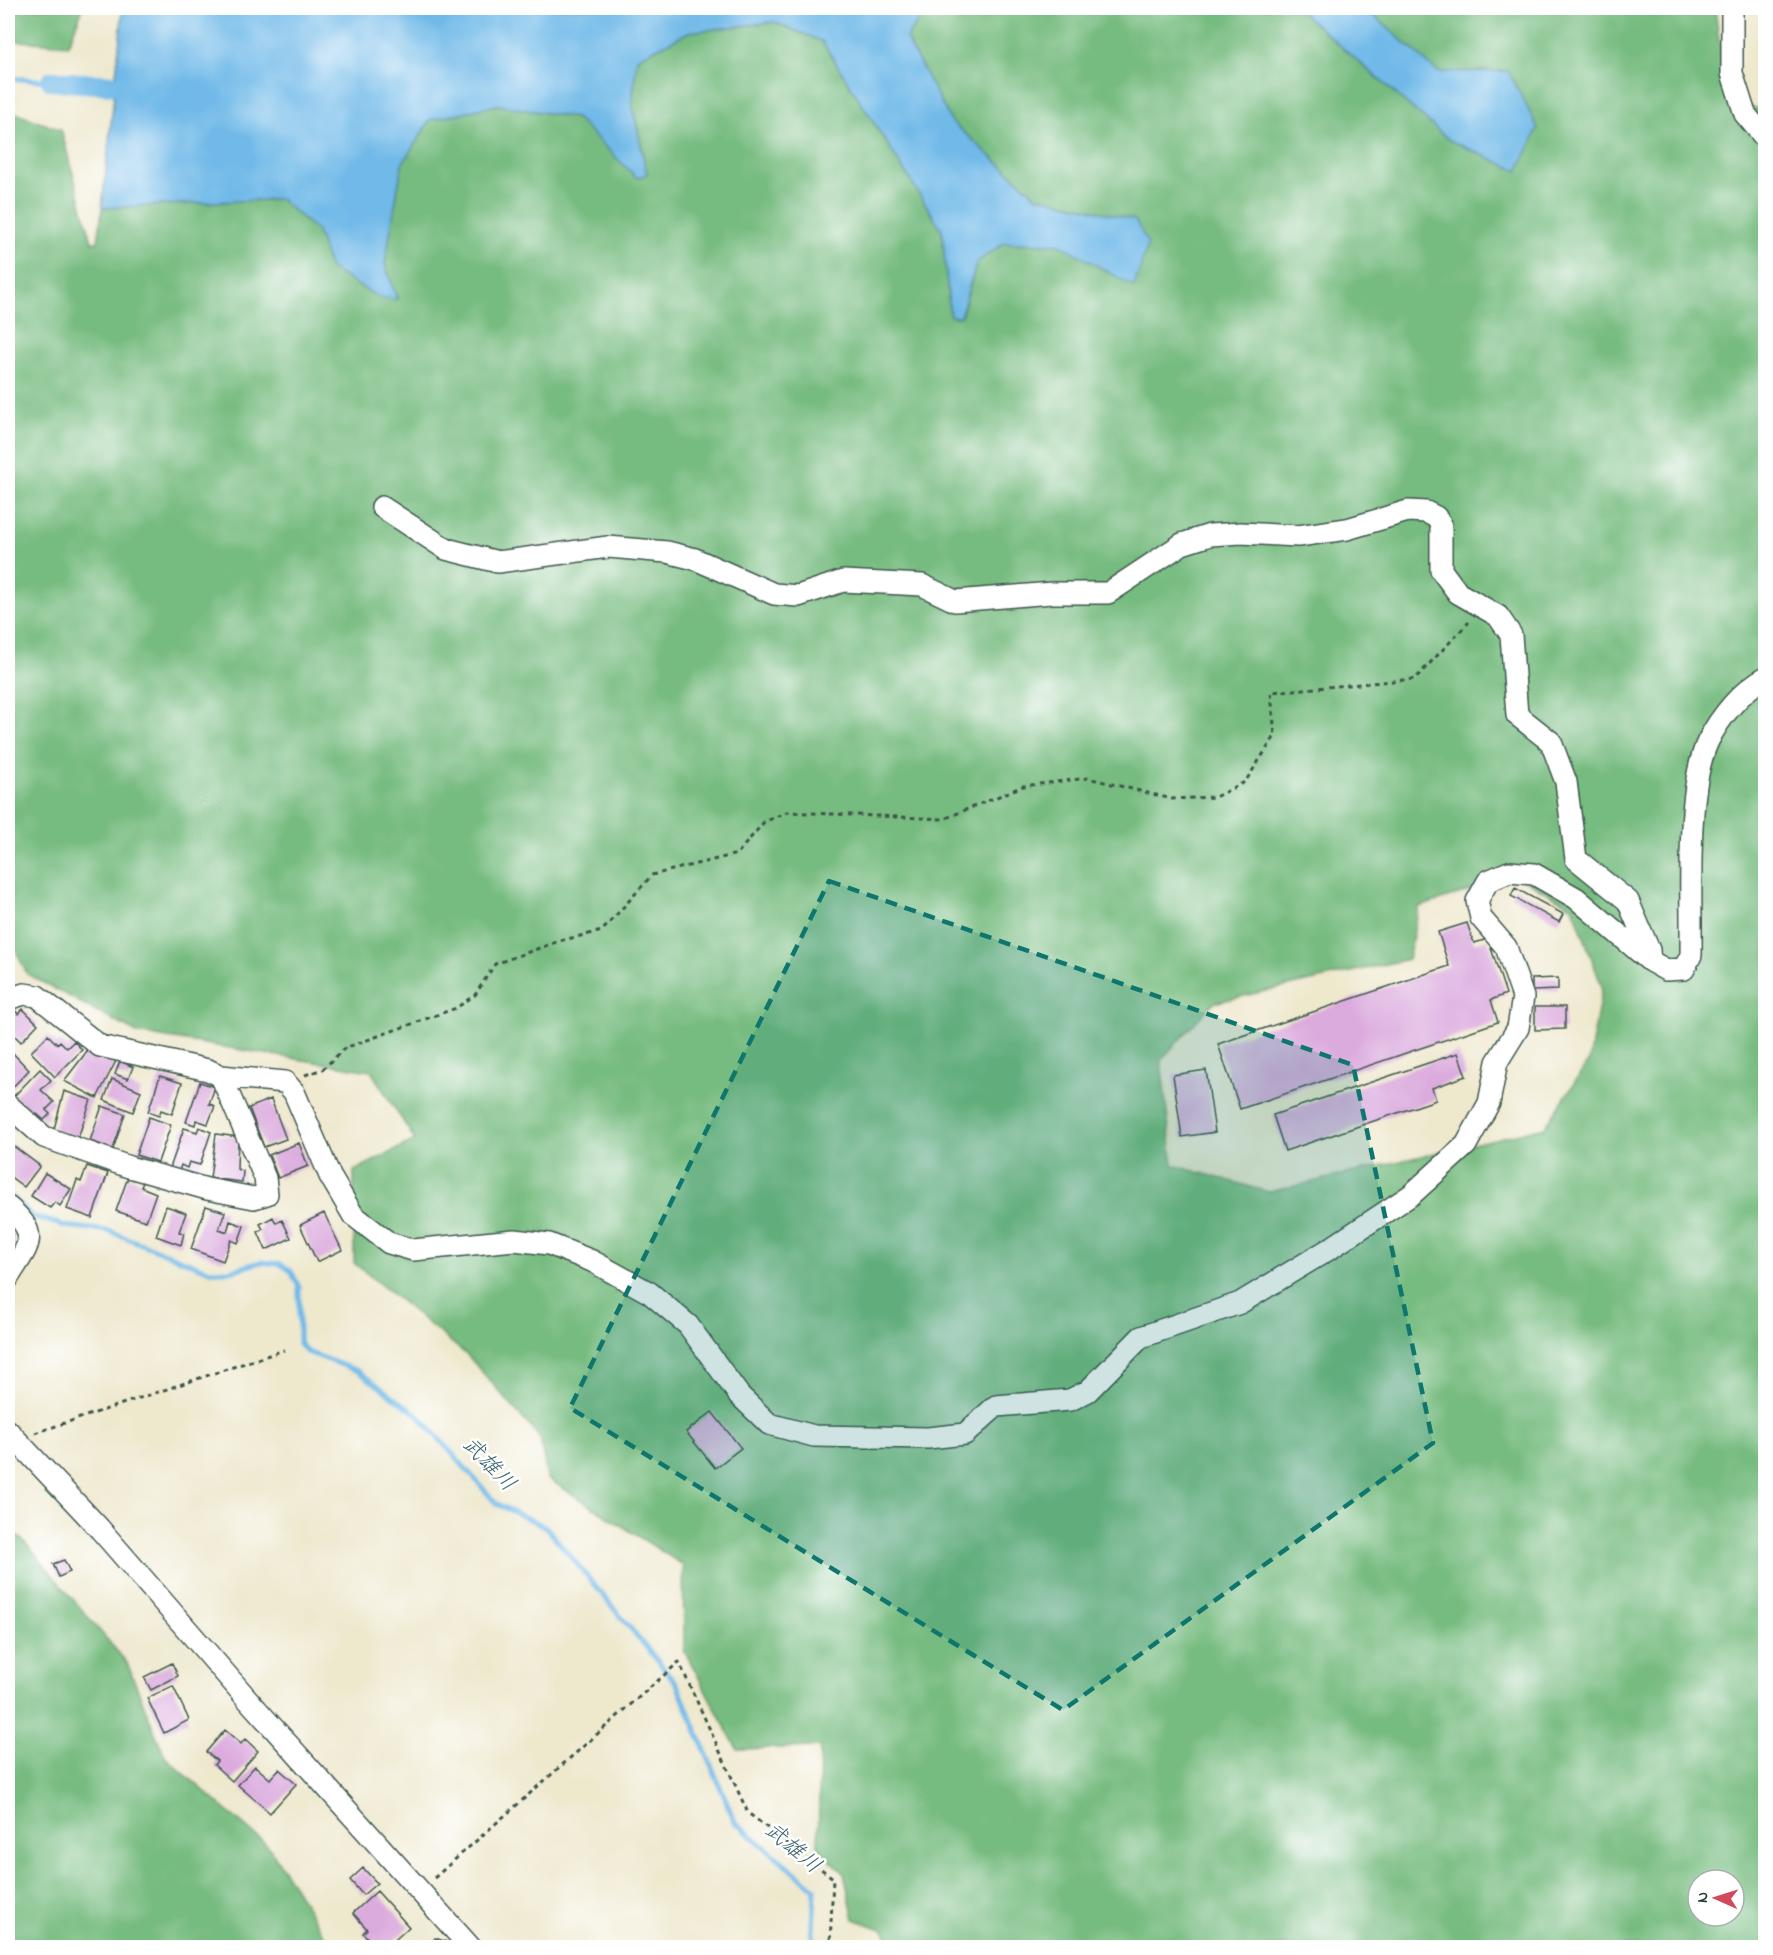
<svg xmlns="http://www.w3.org/2000/svg" width="1773" height="1955" viewBox="0 0 1773 1955" font-family="'Indie Flower','Klee One',sans-serif">
	<style>
		.forest { fill: #76bb7f; stroke: #4a7c5a; stroke-width: 1.5; fill-rule: evenodd }
		.water { fill: #70b9e8; stroke: #487b8e; stroke-width: 1.5 }
		.lines { fill: none; stroke-linecap: round; stroke-linejoin: round }
		.stream { stroke: #70b9e8; stroke-width: 5 }
		.canal { stroke: #70b9e8; stroke-width: 20 }
		.building { fill: #dbabde }
		.minor-casing { stroke: #3e574b; stroke-width: 24 }
		.path { stroke: #3e574b; stroke-width: 3; stroke-dasharray: 4.5 4.5; stroke-linecap: butt }
		.minor { stroke: #fff; stroke-width: 21 }
		.marked { fill: #0f766e; fill-opacity: 0.2; stroke: #0f766e; stroke-width: 4.5; stroke-dasharray: 12 8; stroke-linejoin: round }
		.labels { text-anchor: middle; dominant-baseline: central; stroke-width: 5; stroke-linejoin: round; paint-order: stroke }
		.water-label { font-size: 22px; font-style: italic; fill: #37626a; stroke: #fff }
	</style>
	<rect width="100%" height="100%" fill="#fff"/>
	<filter id="ink" filterUnits="userSpaceOnUse"><feTurbulence type="fractalNoise" baseFrequency=".0167" numOctaves="2"/><feDisplacementMap in="SourceGraphic" scale="12" xChannelSelector="R" yChannelSelector="G"/><feConvolveMatrix kernelMatrix="1 2 1 2 8 2 1 2 1" color-interpolation-filters="sRGB"/></filter>
	<filter id="wash" filterUnits="userSpaceOnUse"><feTurbulence type="fractalNoise" baseFrequency=".008" numOctaves="4" result="noise"/><feDisplacementMap in="SourceGraphic" scale="24" xChannelSelector="R" yChannelSelector="G"/><feGaussianBlur stdDeviation="1.35" result="paint"/><feColorMatrix in="noise" values="0 0 0 0 0 0 0 0 0 0 0 0 0 0 0 0 0 1.4 0 .05"/><feComposite in="paint" operator="in"/></filter>
	<g filter="url(#wash)">
		<rect width="100%" height="100%" fill="#eee8cd"/>
		<path class="forest" d="M8,8H83L68,45L8,40Z
			M927,8H1297L1449,140L1508,71L1438,72L1365,8H1715L1727,99L1766,112L1765,1947H895L884,1930L854,1919L844,1873L818,1847L820,1747L737,1749L684,1650L683,1565L547,1478L540,1438L468,1356L354,1263V1171L415,1140L371,1071L137,1033L27,974L8,934V110L61,130L92,242H98L102,208L280,199L317,231L330,269L397,298L385,264L402,163L430,120L497,105L576,118L637,177L647,174L632,104L637,58L689,32L774,22L822,41L942,230L950,315L961,317L977,262L1004,243L1060,244L1134,286L1135,220L1036,196L951,121L906,38ZM1517,876L1573,907L1602,987L1589,1061L1545,1127L1269,1192L1173,1165L1161,1060L1213,1003L1408,959L1419,907ZM1698,1880H1734V1916H1698Z
			M8,1529L23,1540L127,1663L165,1757L270,1848L329,1943L327,1947H8Z"/>
		<path class="water" d="M123,8H927L906,38L951,121L1036,196L1135,220L1148,244L1134,287L1060,244L1004,243L977,262L960,317L950,316L942,230L822,41L774,22L689,32L637,58L632,104L647,174L637,178L576,118L497,105L430,120L402,164L385,264L397,299L380,298L330,269L317,231L280,199L102,208Z
			M1297,8H1365L1438,72L1508,71L1538,128L1518,171L1449,140Z"/>
		<g class="lines">
			<path class="stream" d="M8,78L51,81
				M8,1193L32,1216L65,1226L109,1231L210,1271H230L261,1262L280,1264L291,1271L299,1287V1343L307,1352L358,1371L418,1415L497,1504L546,1527L677,1684L735,1822L815,1889L812,1948"/>
			<path class="canal" d="M51,81L114,85"/>
		</g>
		<g id="blocks">
			<path class="building" d="M1515,888L1563,914L1559,922L1511,896Z
				M1467,923L1474,943L1488,939L1506,994L1491,1000L1498,1022L1240,1109L1218,1044L1449,966L1438,932Z
				M1558,978V990L1532,991V979Z
				M1535,1007H1565V1029L1535,1030Z
				M14,1009L18,1014L23,1009L38,1024L21,1042L8,1029V1015Z
				M48,1035L57,1044L60,1041L67,1048L74,1041L82,1050L55,1077L31,1052Z
				M8,1048L29,1070L9,1091L8,1089Z
				M88,1050L116,1061L97,1098L64,1081Z
				M1458,1053L1466,1076L1432,1088L1436,1100L1285,1151L1273,1115Z
				M120,1061L133,1067L128,1079L115,1074Z
				M40,1069L51,1080L41,1090L54,1102L46,1110L50,1114L44,1120L37,1114L35,1117L14,1096Z
				M1206,1070L1215,1132L1182,1137L1173,1075Z
				M160,1076L182,1083L172,1114L161,1110L159,1116L148,1112Z
				M112,1079L141,1091L133,1112L104,1100Z
				M200,1082L215,1087L209,1104L215,1106L208,1124L196,1120L195,1125L186,1122Z
				M64,1091L91,1100L78,1138L54,1129Z
				M271,1099L286,1139L264,1147L249,1108Z
				M102,1106L125,1114L113,1149L90,1141Z
				M149,1117L171,1125L158,1162L136,1155Z
				M199,1127L211,1132L200,1165L189,1162L187,1168L181,1165L179,1171L170,1168L184,1128L197,1132Z
				M216,1134L238,1137L237,1169L243,1171L242,1182L210,1178Z
				M8,1142L40,1166L24,1187L8,1175Z
				M299,1143L308,1166L278,1178L269,1155Z
				M87,1166L108,1173L92,1218L67,1209L77,1180L81,1182Z
				M45,1173L71,1189L60,1206L55,1202L50,1208L31,1196Z
				M128,1177L143,1182L141,1187L156,1193L146,1221L116,1211Z
				M166,1206L186,1213L179,1232L184,1233L181,1245L156,1236Z
				M206,1206L225,1212L219,1229L227,1232L230,1221L244,1226L238,1243L231,1240L223,1261L191,1249Z
				M324,1213L342,1250L317,1262L300,1225Z
				M273,1217L276,1223L282,1220L291,1238L266,1250L258,1232L263,1229L260,1224Z
				M8,1233H12L11,1257H8Z
				M712,1412L741,1448L715,1468L686,1432Z
				M64,1560L70,1572L59,1577L53,1564Z
				M172,1663L178,1676L151,1690L144,1677Z
				M173,1686L189,1720L164,1733L147,1698Z
				M225,1730L241,1744L245,1739L258,1751L232,1781L214,1765L217,1761L206,1752Z
				M255,1766L270,1779L279,1769L296,1784L270,1813L238,1785Z
				M363,1868L377,1883L363,1895L350,1880Z
				M377,1891L409,1927L386,1948H377L363,1933L367,1929L353,1913Z
				M435,1938L450,1943L448,1948H432Z"/>
		</g>
	</g>
	<g filter="url(#ink)">
		<use href="#blocks" fill-opacity="0" stroke="#3e574b" stroke-width="1.5"/>
		<g class="lines">
			<defs>
				<path id="minor" d="M1732,8V73L1745,114L1766,139
					M382,507L446,549L498,562L608,547L667,552L695,559L774,594L798,596L843,581L922,585L955,601L1052,593H1108L1182,544L1210,535L1241,533L1298,536L1347,529L1408,511L1426,512L1436,517L1441,524V570L1458,593L1498,616L1511,635L1517,715L1551,742L1566,782L1576,859L1628,901L1649,950L1650,961
					M8,999L24,994L37,996L100,1046L208,1070L221,1076L265,1178L267,1194L254,1198L207,1189L129,1167L44,1137L8,1105
					M221,1076L285,1082L294,1092L330,1176L353,1215L389,1243L413,1250L514,1240L549,1244L592,1261L650,1293L688,1325L739,1395L769,1424L814,1436L928,1438L965,1434L996,1406L1070,1400L1088,1391L1141,1337L1240,1303L1331,1248L1411,1195L1466,1145L1489,1103L1497,1062L1518,1028L1523,997L1506,947L1481,918L1477,901L1488,881L1509,872L1534,874L1576,898L1650,961L1666,970L1684,969L1691,955C1692,900 1685,789 1708,741C1720,717 1742,690 1766,677
					M8,1207C42,1236 28,1245 8,1278
					M8,1431L99,1528L250,1702L471,1948"/>
			</defs>
			<use href="#minor" class="minor-casing"/>
			<path class="path" d="M305,1075L323,1069L345,1048L456,1008L475,995L495,964L559,941L602,931L652,875L737,854L764,822L787,812L944,819L1023,786L1088,778L1172,799L1215,797L1245,782L1275,736L1271,692L1415,679L1469,622
				M35,1433L284,1350
				M434,1878L679,1662L748,1813L833,1878L830,1944L833,1948"/>
			<use href="#minor" class="minor"/>
		</g>
	</g>
	<path class="marked" d="M829,881L1353,1065L1433,1443L1063,1710L570,1408Z"/>
	<g class="labels">
		<g class="water-label">
			<text transform="translate(488 1465) rotate(46)">武雄川</text>
			<text transform="translate(792 1849) rotate(40)">武雄川</text>
		</g>
	</g>
	<rect width="1773" height="1955" fill="none" stroke="#fff" stroke-width="30"/>
	<g transform="translate(1716 1898) rotate(273)"><circle r="28" fill="#ffffff" stroke="#a5b1ae" stroke-width="1.5"/>
	<path d="M0-4.5L10 22L0 15L-10 22Z" fill="#d1495b"/>
	<text y="-9" font-size="16" font-weight="bold" text-anchor="middle" fill="#1f3d34">N</text>
	</g>
</svg>
